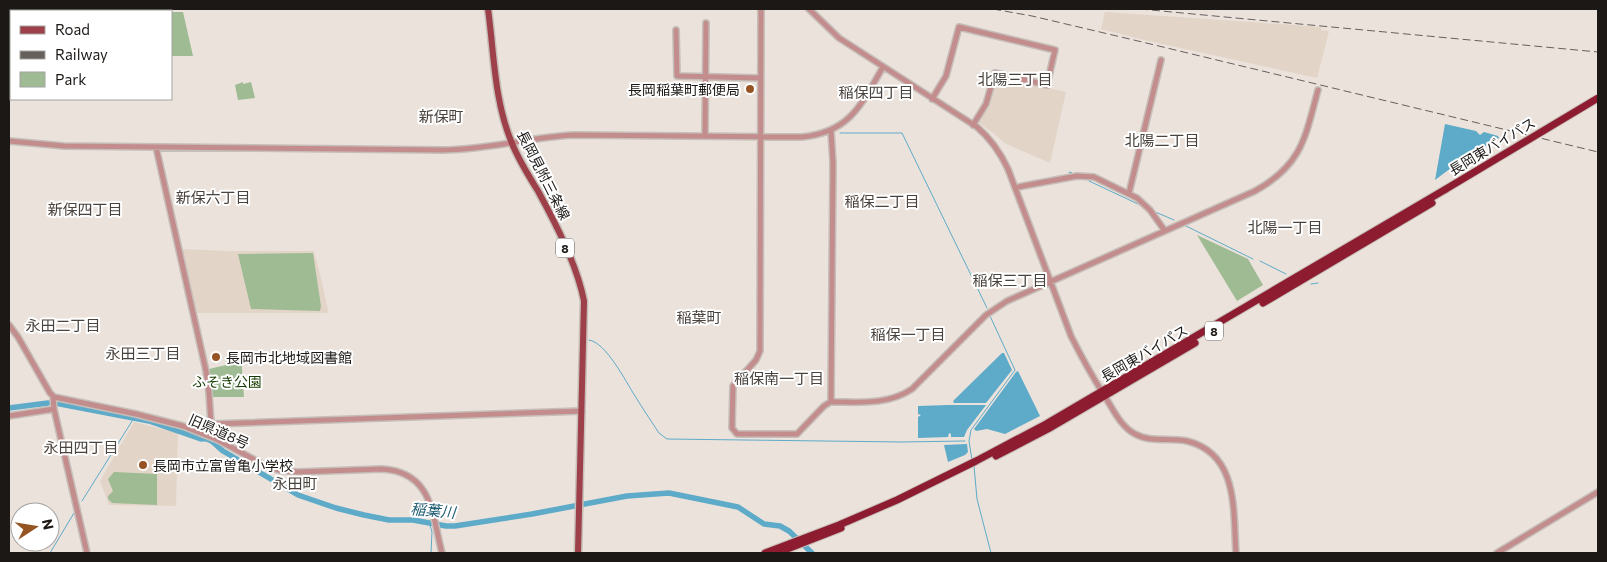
<svg xmlns="http://www.w3.org/2000/svg" width="1607" height="562" viewBox="0 0 1607 562" font-family="Commissioner,'Noto Sans JP',sans-serif">
	<style>
		.built { fill: #e3d4c8 }
		.green { fill: #9ebb93 }
		.water { fill: #5eabc9 }
		.lines { fill: none; stroke-linecap: round; stroke-linejoin: round }
		.stream { stroke: #5eabc9; stroke-width: 1 }
		.river { stroke: #5eabc9; stroke-width: 5.5 }
		.minor-casing { stroke: #c6beb8; stroke-width: 8 }
		.major-casing { stroke: #c6beb8; stroke-width: 9 }
		.highway-casing { stroke: #c6beb8; stroke-width: 9 }
		.minor { stroke: #c38d8e; stroke-width: 5 }
		.major { stroke: #9e4049; stroke-width: 6 }
		.highway { stroke: #8e1c30; stroke-width: 7 }
		.rail { stroke: #66605d; stroke-width: 1; stroke-dasharray: 8 4; stroke-linecap: butt }
		.highway-bridge-casing { stroke: #c6beb8; stroke-width: 9; stroke-linecap: butt }
		.highway-bridge { stroke: #8e1c30; stroke-width: 7 }
		.poi-dot { fill: #965422; stroke: #fff; stroke-width: 2 }
		.labels { text-anchor: middle; dominant-baseline: central; stroke-width: 4; stroke-linejoin: round; paint-order: stroke }
		.shield { fill: #fff; stroke: #605d5c; stroke-width: 1 }
		.shield-label { font-size: 12px; font-weight: bold; fill: #1c1816 }
		.poi-label { font-size: 14px; fill: #1c1816; stroke: #fff; text-anchor: start }
		.street-label { font-size: 14px; fill: #1c1816; stroke: #fff }
		.park-label { font-size: 14px; fill: #163c02; stroke: #fff }
		.neighbourhood-label { font-size: 15px; fill: #4a433e; stroke: #fff }
		.water-label { font-size: 15px; font-style: italic; fill: #205d73; stroke: #fff }
	</style>
	<rect width="100%" height="100%" fill="#ebe2db"/>
	<path class="built" d="M1105,12L1281,24L1321,27V30L1329,31L1317,78L1144,40L1101,29Z
		M995,75L1066,92L1050,163L1004,143L997,136L978,122L988,105Z
		M182,249L226,251H314L322,282L328,311L327,313H197Z
		M134,422L178,433L176,506L109,505L100,481Z"/>
	<path class="green" d="M170,11L183,12L193,56H171V11Z
		M243,82V84L251,82L255,98L238,100L235,85Z
		M1197,235L1248,259L1263,285L1237,301Z
		M313,253L321,306L320,311L251,309L238,254Z
		M241,355L244,397H213L209,369L226,365L225,356Z
		M114,472L157,474V505L112,503L108,499V496L113,491L108,479Z"/>
	<path class="water" d="M1445,124L1476,131L1480,135L1484,132L1498,136L1499,138L1459,162L1435,180Z
		M1002,353H1004L1012,370L986,403H954L953,401Z
		M1018,371L1040,416L1005,434L987,429L976,431L974,429L1016,372Z
		M948,405H986L967,430L964,437H951V434L949,433L948,437L918,438V417L921,415L918,414V406Z
		M967,444L968,452L965,455L948,462L944,445Z"/>
	<g class="lines">
		<path class="stream" d="M840,133H902L987,308
			M1069,172L1072,173
			M1089,181L1140,205
			M1153,211L1174,220
			M1186,226L1253,259
			M1260,261L1286,274
			M1311,284L1318,283
			M589,340C606,342 626,382 635,396C643,409 651,421 659,433L667,439L902,442L965,441
			M972,460L969,441L971,430L1015,370L990,316
			M974,466L977,499L991,553
			M82,501L134,418
			M429,522L432,532L431,553
			M50,553L74,513"/>
		<path class="river" d="M55,403L149,421L201,439C211,437 216,446 223,451L298,495L336,508L364,515L389,520H413L446,526H455L532,514L627,496L669,493L738,507L764,524L780,526L789,531L812,553
			M9,408L48,403"/>
		<defs>
			<path id="minor" d="M761,9L760,351L756,360L733,386L732,428L737,434H797L824,406L832,401
				M809,9L839,38L977,127C991,139 1000,152 1008,169L1071,336C1081,356 1092,376 1104,395C1113,409 1120,426 1135,434C1151,443 1170,437 1187,441C1239,454 1233,511 1236,553
				M676,30L677,76L760,78
				M932,99L946,76L959,27L1055,50L1047,85L995,73L986,104L973,125
				M831,131L833,163L831,399L833,402C861,402 888,405 912,389L986,315L1007,301L1255,191C1302,165 1305,138 1318,90
				M705,135L706,23
				M9,141L64,146L443,150C487,150 530,137 574,135L802,137C850,132 861,105 883,67
				M156,147L206,371L209,393L211,424
				M1015,188L1023,186L1077,176L1094,177L1137,198L1150,210L1165,231
				M1129,193L1161,60
				M9,325L18,337L50,393L54,397L136,414L183,426L218,440L264,465L278,470L297,472L382,469C433,472 432,515 442,553
				M53,396L54,409L87,553
				M9,416L54,409
				M198,431L203,425L211,424L582,411
				M1497,553L1598,492"/>
			<path id="major" d="M488,9C494,52 494,99 511,141C518,159 528,175 538,191C556,224 577,265 584,301L578,553"/>
			<path id="highway" d="M1263,303L1432,203
				M996,456L1048,429L1195,343
				M765,553L839,525L897,500L976,461L1046,424L1446,189
				M777,553L841,528"/>
		</defs>
		<use href="#minor" class="minor-casing"/>
		<use href="#major" class="major-casing"/>
		<use href="#highway" class="highway-casing"/>
		<use href="#minor" class="minor"/>
		<use href="#major" class="major"/>
		<use href="#highway" class="highway"/>
		<path class="rail" d="M993,9L1032,16L1138,41L1598,152
			M1140,9L1598,52"/>
		<defs>
			<path id="highway-bridge" d="M1446,189L1598,98"/>
		</defs>
		<use href="#highway-bridge" class="highway-bridge-casing"/>
		<use href="#highway-bridge" class="highway-bridge"/>
	</g>
	<g class="poi-dot">
		<circle cx="750" cy="89" r="5"/>
		<circle cx="216" cy="357" r="5"/>
		<circle cx="143" cy="465" r="5"/>
	</g>
	<g class="labels">
		<g class="shield">
			<rect x="556" y="238.5" width="18" height="19" rx="4"/>
			<rect x="1205" y="321.5" width="18" height="19" rx="4"/>
		</g>
		<g class="shield-label">
			<text x="565" y="248">8</text>
			<text x="1214" y="331">8</text>
		</g>
		<g class="poi-label">
			<text x="740" y="89" text-anchor="end">長岡稲葉町郵便局</text>
			<text x="226" y="357">長岡市北地域図書館</text>
			<text x="153" y="465">長岡市立富曽亀小学校</text>
		</g>
		<g class="street-label">
			<text transform="translate(1492 146) rotate(-31)">長岡東バイパス</text>
			<text transform="translate(544 175) rotate(63)">長岡見附三条線</text>
			<text transform="translate(1144 353) rotate(-30)">長岡東バイパス</text>
			<text transform="translate(219 431) rotate(24)">旧県道8号</text>
		</g>
		<g class="park-label">
			<text x="227" y="381">ふそき公園</text>
		</g>
		<g class="neighbourhood-label">
			<text x="1015" y="79">北陽三丁目</text>
			<text x="876" y="92">稲保四丁目</text>
			<text x="441" y="116">新保町</text>
			<text x="1162" y="140">北陽二丁目</text>
			<text x="213" y="197">新保六丁目</text>
			<text x="882" y="201">稲保二丁目</text>
			<text x="85" y="209">新保四丁目</text>
			<text x="1285" y="227">北陽一丁目</text>
			<text x="1010" y="280">稲保三丁目</text>
			<text x="699" y="317">稲葉町</text>
			<text x="63" y="325">永田二丁目</text>
			<text x="908" y="334">稲保一丁目</text>
			<text x="143" y="353">永田三丁目</text>
			<text x="779" y="378">稲保南一丁目</text>
			<text x="81" y="447">永田四丁目</text>
			<text x="295" y="483">永田町</text>
		</g>
		<g class="water-label">
			<text transform="translate(433 510) rotate(5)">稲葉川</text>
		</g>
	</g>
	<rect width="1607" height="562" fill="none" stroke="#1c1816" stroke-width="20"/>
	<rect x="10" y="10" width="162" height="90" fill="#ffffff" stroke="#a4a3a2"/>
	<rect x="20" y="26" width="25" height="8" fill="#9e4049" stroke="#a4a3a2"/>
	<text x="55" y="35" font-size="15" fill="#1c1816">Road</text>
	<rect x="20" y="51" width="25" height="8" fill="#66605d" stroke="#a4a3a2"/>
	<text x="55" y="60" font-size="15" fill="#1c1816">Railway</text>
	<rect x="20" y="72" width="25" height="15" fill="#9ebb93" stroke="#a4a3a2"/>
	<text x="55" y="85" font-size="15" fill="#1c1816">Park</text>
	<g transform="translate(35 527) rotate(78)"><circle r="24" fill="#ffffff" stroke="#a4a3a2"/>
	<path d="M0-4L9 19L0 12L-9 19Z" fill="#965422"/>
	<text y="-8" font-size="14" font-weight="bold" text-anchor="middle" fill="#1c1816">N</text>
	</g>
</svg>
